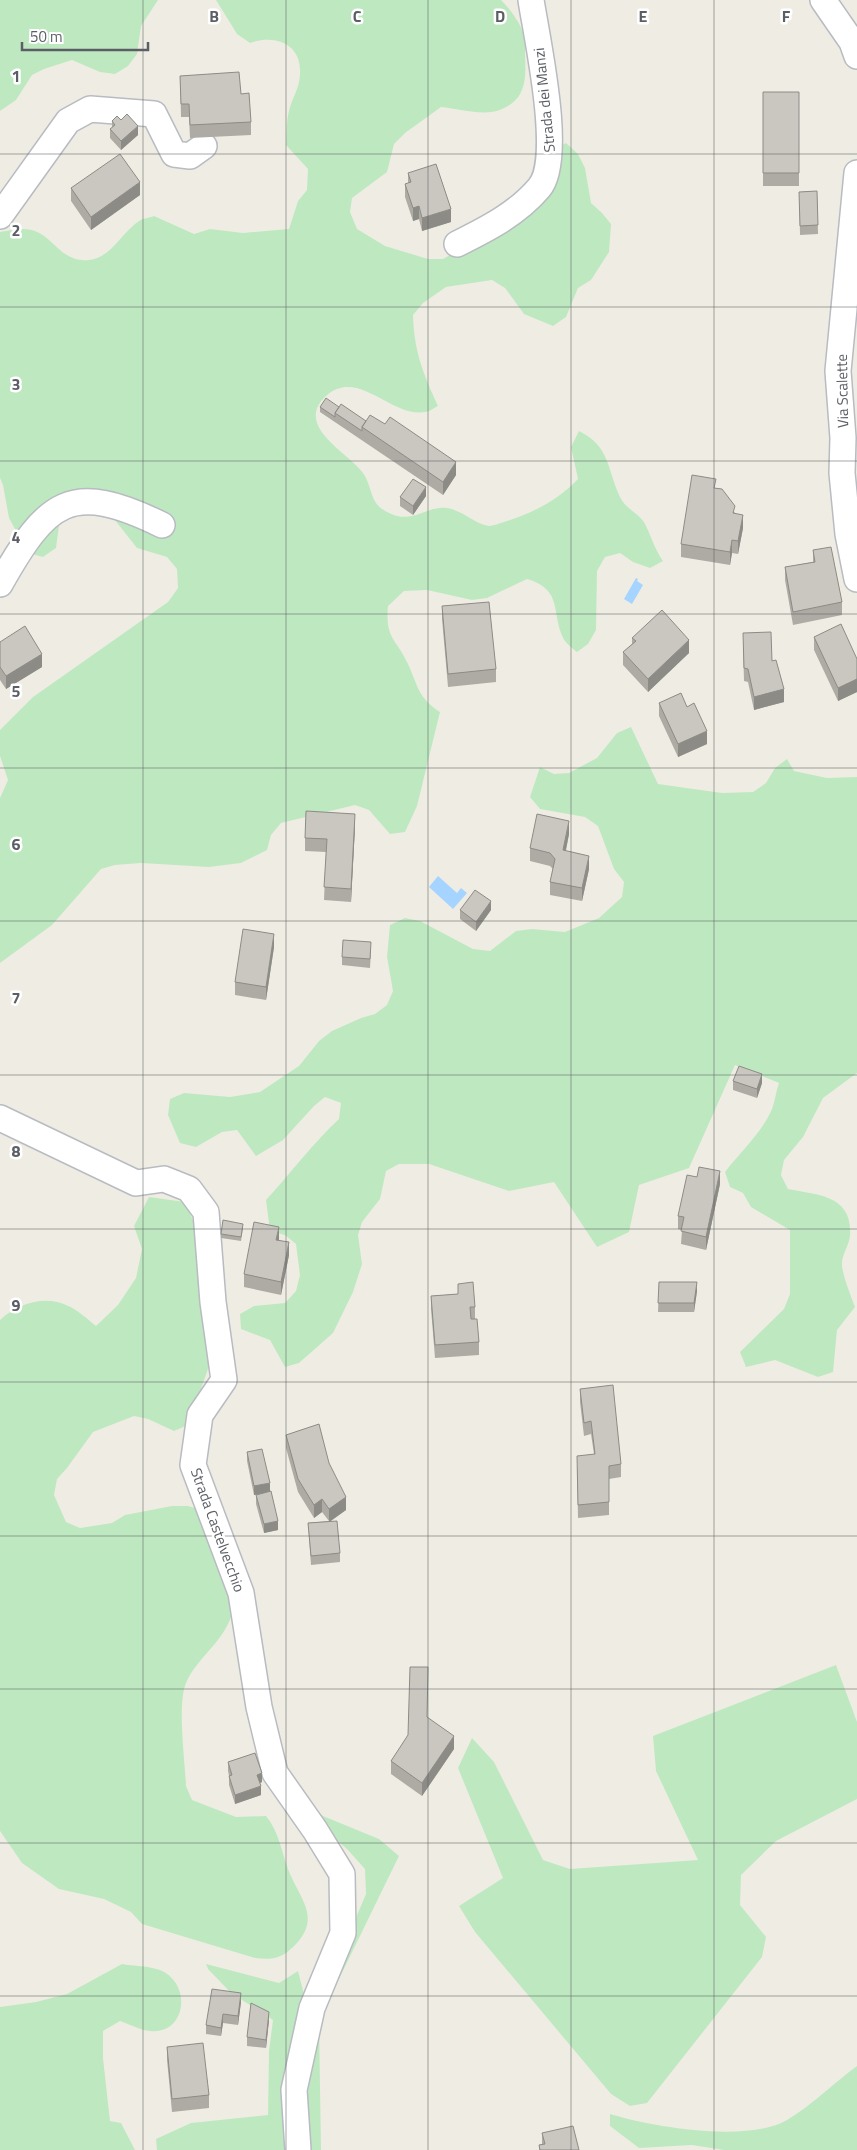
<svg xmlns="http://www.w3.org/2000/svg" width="857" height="2150" viewBox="0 0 857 2150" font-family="'Titillium Web',sans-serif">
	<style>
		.green { fill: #bee9c0 }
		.water { fill: #a4d4ff }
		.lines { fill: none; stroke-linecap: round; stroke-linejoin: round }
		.minor-casing { stroke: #b8bbc1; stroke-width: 28 }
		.minor { stroke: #fff; stroke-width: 25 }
		.wall { fill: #aeaba5 }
		.shaded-wall { fill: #8d8b86 }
		.building { fill: #cac7c0; stroke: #8d8b86 }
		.grid { fill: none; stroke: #5b5f65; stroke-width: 1; stroke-opacity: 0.55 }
		.labels { text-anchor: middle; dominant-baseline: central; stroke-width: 5; stroke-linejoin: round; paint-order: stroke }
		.street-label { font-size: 15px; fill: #5b5f65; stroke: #fff }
		.grid-label { font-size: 16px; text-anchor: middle; font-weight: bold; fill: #5b5f65; stroke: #fff; stroke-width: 5; stroke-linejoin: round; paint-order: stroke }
	</style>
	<rect width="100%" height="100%" fill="#efede3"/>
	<path class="green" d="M0,0H158L141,26L137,54L128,66L115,74L100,72L72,60L44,69L32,75L16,100L0,111Z
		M216,0H501C510,9 520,22 524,35C526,40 525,48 525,54C526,77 527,99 502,109C485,117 460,109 441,107L405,133L394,144L387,172L352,198L350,212L357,229L385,246L428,259H443L469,244L530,195L551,151L566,143L578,154L585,168L591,203L602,213L611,224L609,252L591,280L578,288L566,317L553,326L524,314L505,288L492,280L446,287L423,303L413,315C414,351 423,373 438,406C434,408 429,412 425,412C391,418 358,367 326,396C293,426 349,453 363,473C374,489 368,503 389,513C413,525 427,505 447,508C462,510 475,524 489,526C493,526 500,523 504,522C531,514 558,500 578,479L571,447L579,431C610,446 607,469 620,497C625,508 638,513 644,522C651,535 654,548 663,561L650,568L633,562L620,553L605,557L597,571L596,630L588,644L577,652C573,649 568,645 565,641C550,616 565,590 527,579L487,598L472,600L427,590L404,591L388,606C385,639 396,638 408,664C418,686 418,698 440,712L417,806L405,832L390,834L369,810L355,805L281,823L271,835L267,850L241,863L209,867L141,863L115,865L101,869L52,925L0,963V798L8,780L0,756V730L33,697L168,602L178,588L177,569L167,557L137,548L103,505L60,518L56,548L43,557L28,553L9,518L3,485L0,478V232C7,231 15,229 23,229C53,229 57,263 89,260C111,258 123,231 139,221C143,218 149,218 154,216L194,234L210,229L243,233L289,229L298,201L307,190L308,169L286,145C287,134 286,122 289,111C291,101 297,92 299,82C306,47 279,33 250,43L237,34Z
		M631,727L658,784L722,793L753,792L766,783L775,768L787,759L794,771L827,778L857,777V1073L823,1098L803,1137L784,1160L781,1175L788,1189C818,1195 853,1195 850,1236C849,1245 843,1253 842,1262C841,1272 851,1296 855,1307L837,1330L833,1372L818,1377L775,1360L746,1367L740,1352L784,1309L790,1294V1230L751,1207L743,1193L730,1187L725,1172C741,1151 761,1134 772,1109C775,1101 776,1091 779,1083L735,1065L689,1168L639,1185L629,1232L597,1247L554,1182L509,1191L429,1164H399L386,1171L380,1199L362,1222L358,1235L362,1264L353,1292L333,1333L299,1363L285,1367L270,1340L241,1329L240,1314L254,1306L285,1303L296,1291L300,1275L296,1244L285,1235L270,1231L266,1200C291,1173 312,1144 339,1119L341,1103L325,1097L314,1106L283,1140L256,1156L237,1130L222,1132L196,1147L180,1143L168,1115L170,1099L184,1093L230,1097L260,1092L299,1066L319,1041L332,1031L361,1018L375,1014L387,1005L393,991L387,957L390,925L405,918L420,921L473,949L490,951L516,931L532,929L565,932L599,918L622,897L624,882L614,869L598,826L585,817L540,809L530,797L540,767L554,774L569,773L597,758L617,733Z
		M149,1197L185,1202L199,1234L210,1355L208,1369L188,1425L174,1431L148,1419L134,1416L93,1432L67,1468L57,1479L54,1495L66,1522L80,1528L112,1523L125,1515L172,1506H188L202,1510C210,1532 235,1588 233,1609C228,1639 197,1657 186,1683C177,1705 185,1761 186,1786L192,1800L236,1817L266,1816C279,1832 281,1850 288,1869C300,1900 323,1918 293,1947C281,1959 271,1960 255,1958L142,1924L131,1912L104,1899L59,1889L22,1863L0,1831V1320C17,1304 44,1295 66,1305C77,1309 87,1319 96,1326L118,1305L136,1278L142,1249L134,1226Z
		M836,1665L857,1722V1799L776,1841L741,1875L740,1905L766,1937L762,1957L647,2103L630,2106L611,2094L475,1932L459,1906L503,1878L458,1768L472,1738L494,1762L543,1860L570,1869L698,1860L656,1771L653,1736Z
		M309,1805L323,1816L379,1839L399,1856L336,1985L330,1979L366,1894L365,1869L347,1849L316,1823Z
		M122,1964C134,1966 149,1966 160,1970C193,1984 186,2035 150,2031C140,2030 129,2024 120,2021L103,2031V2058L110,2121L121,2123L135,2150H0V2007L36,2002L67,1994Z
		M206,1964L279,1983L298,1971L305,1998L291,2150H157L156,2139L191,2123L268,2115L269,2051L273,2020L231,1993L208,1969Z
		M319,2021L321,2150H305L303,2092Z
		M857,2066V2150H724L692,2145L639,2148L610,2126V2114C652,2127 748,2143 787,2120C812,2105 834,2083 857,2066Z"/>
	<path class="water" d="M636,578L638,579L637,581L643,585L632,604L624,599Z
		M438,876L457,893L461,888L467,893L453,909L429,887Z"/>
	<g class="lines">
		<defs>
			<path id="minor" d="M823,0L852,42L857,56
				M857,173L838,371L843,438L842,473L848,534L857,579
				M0,216L68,121L90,109L154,114L174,154L190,156L204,146
				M457,244C487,229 517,214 539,188C564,160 537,39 531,0
				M0,584C47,501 70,480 162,525
				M0,1118L136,1183L164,1179L189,1189L206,1212L213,1302L224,1380L200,1415L193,1465L241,1593L259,1707L275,1773L315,1830L342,1874L343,1933L312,2008L294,2090L298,2150"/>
		</defs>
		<use href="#minor" class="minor-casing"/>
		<use href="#minor" class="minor"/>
	</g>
	<path class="wall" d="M180,76L241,94L251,122V135L190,138L189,117H181Z
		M763,92H799V186H763Z
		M121,120L138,135L121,150L110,138V129L112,128V121Z
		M408,173L451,222L422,231L419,219L413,221L405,197V184L408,183Z
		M71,188L140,195L91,230L71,201Z
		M817,191L818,234L800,235L799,192Z
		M320,407H339L366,421L456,475L443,495L320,412Z
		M716,488L735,513L743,528L738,554L732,553L730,565L681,557V544Z
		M426,496L413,515L400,506V497Z
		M813,550L842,602V615L793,625L785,580V567L813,562Z
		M442,606L496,669V682L448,687L442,619Z
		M814,637L857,659V692L838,701L814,650Z
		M632,638L689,653L648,692L623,665V652L632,644Z
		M0,642L42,667L6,689L0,680Z
		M743,646L772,661L784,702L754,710L748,682L744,681Z
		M659,703L687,707L707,744L678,757L659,716Z
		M355,827L351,902L324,900L326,852L305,851V838Z
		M569,834L566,851L589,869L582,901L550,895V882L553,869L550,866L530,861V848Z
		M460,910H491L476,931L460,919Z
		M274,947L266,1000L235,995V982Z
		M371,951L370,968L342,965V957Z
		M733,1081L762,1083L757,1098L733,1090Z
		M720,1184L706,1250L681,1244L682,1230L678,1229V1216Z
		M243,1228L241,1241L221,1238V1234Z
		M279,1240L289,1255L281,1295L244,1287V1274Z
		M659,1282L697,1291L694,1312H658Z
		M458,1284L475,1307V1319L479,1342V1355L435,1358L431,1309V1296L458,1294Z
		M580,1389L621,1464V1477L609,1479V1515L578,1518L577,1469L594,1454L591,1434L584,1436L580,1402Z
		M286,1435L329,1463L346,1510L331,1521L340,1553V1562L311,1565L308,1523L329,1521L322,1512L314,1518L298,1492L286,1448Z
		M247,1452L270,1492L278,1530L264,1533L256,1504V1495L264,1493L254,1495L247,1461Z
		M427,1717L454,1749L422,1796L391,1774V1761Z
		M228,1762L262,1782L260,1783L261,1795L235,1804L229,1785V1776L228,1771Z
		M241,2002L238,2025L223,2023L221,2036L206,2034V2025Z
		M269,2020L266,2048L247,2046V2037Z
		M167,2047L209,2095V2108L172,2112L167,2060Z
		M542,2133L579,2150H539V2145L542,2144Z"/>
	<path class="shaded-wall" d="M138,126V135L121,150V141Z
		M140,182V195L91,230V217Z
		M419,206V219L413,221V208Z
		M451,209V222L422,231V218Z
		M456,462V475L443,495V482Z
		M426,487V496L413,515V506Z
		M743,515V528L738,554V541Z
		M732,540V553L730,565V552Z
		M689,640V653L648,692V679Z
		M42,654V667L6,689V676Z
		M857,679V692L838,701V688Z
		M784,689V702L754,710V697Z
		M707,731V744L678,757V744Z
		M355,814V827L351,902V889Z
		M569,821V834L563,863V850Z
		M589,856V869L582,901V888Z
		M491,901V910L476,931V922Z
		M274,934V947L266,1000V987Z
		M762,1074V1083L757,1098V1089Z
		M720,1171V1184L706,1250V1237Z
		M279,1227V1240L276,1253V1240Z
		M289,1242V1255L281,1295V1282Z
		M697,1282V1291L694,1312V1303Z
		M270,1483V1492L254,1495V1486Z
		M346,1497V1510L329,1522V1509Z
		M322,1499V1512L314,1518V1505Z
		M278,1521V1530L264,1533V1524Z
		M454,1736V1749L422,1796V1783Z
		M262,1773V1782L257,1784V1775Z
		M261,1786V1795L235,1804V1795Z
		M241,1993V2002L238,2025V2016Z
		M269,2012V2020L266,2048V2040Z
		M223,2014V2023L221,2036V2028Z"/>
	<path class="building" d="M239,72L241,94L249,93L251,122L190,125L189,104H181L180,76Z
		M763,92H799V173H763Z
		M127,114L138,126L121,141L110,129L115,125L112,121L117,116L121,120Z
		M120,154L140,182L91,217L71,188Z
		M436,164L451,209L422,218L419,206L413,208L405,184L411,182L408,173Z
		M817,191L818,225L800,226L799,192Z
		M326,398L339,407L335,413V417L320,407Z
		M341,404L366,421L362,427V431L335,413Z
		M370,415L385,424L390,417L456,462L443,482L362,427Z
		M692,475L716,479L714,488L722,489L735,506L733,513L743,515L738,541L732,540L730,552L681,544Z
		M413,479L426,487L413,506L400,497Z
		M831,547L842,602L793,612L785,567L815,562L813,550Z
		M489,602L496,669L448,674L442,606Z
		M662,610L689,640L648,679L623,652L636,641L632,638Z
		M841,624L857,659V679L838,688L814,637Z
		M25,626L42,654L6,676L0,667V642Z
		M771,632L772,661L776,660L784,689L754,697L748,669L744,668L743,633Z
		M681,693L687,707L694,703L707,731L678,744L659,703Z
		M306,811L355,814L351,889L324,887L327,839L305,838Z
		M537,814L569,821L563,850L589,856L582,888L550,882L555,859L550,853L530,848Z
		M475,890L491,901L476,922L460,910Z
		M243,929L274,934L266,987L235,982Z
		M343,940L371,942L370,959L342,957Z
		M739,1066L762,1074L757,1089L733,1081Z
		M699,1167L720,1171L706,1237L681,1231L684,1217L678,1216L687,1175L697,1177Z
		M223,1220L243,1224L241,1237L221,1234Z
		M254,1222L279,1227L276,1240L289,1242L281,1282L244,1274Z
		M473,1282L475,1307H470L471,1319H477L479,1342L435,1345L431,1296L458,1294V1284Z
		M659,1282H697L694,1303H658Z
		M613,1385L621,1464L609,1466V1502L578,1505L577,1456L595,1454L591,1421L584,1423L580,1389Z
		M319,1424L329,1463L346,1497L329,1509L322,1499L314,1505L298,1479L286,1435Z
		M262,1449L270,1483L254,1486L247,1452Z
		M271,1491L278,1521L264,1524L256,1495Z
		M337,1521L340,1553L311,1556L308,1523Z
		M410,1667H428L427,1717L454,1736L422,1783L391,1761L408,1735Z
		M255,1753L262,1773L257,1775L261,1786L235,1795L229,1776L232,1775L228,1762Z
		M212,1989L241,1993L238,2016L223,2014L221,2028L206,2025Z
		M251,2003L269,2012L266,2040L247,2037Z
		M203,2043L209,2095L172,2099L167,2047Z
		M573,2126L579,2150H540L539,2145L545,2144L542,2133Z"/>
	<path class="grid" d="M143,0V2150M286,0V2150M428,0V2150M571,0V2150M714,0V2150M0,154H857M0,307H857M0,461H857M0,614H857M0,768H857M0,921H857M0,1075H857M0,1229H857M0,1382H857M0,1536H857M0,1689H857M0,1843H857M0,1996H857"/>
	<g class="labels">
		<g class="street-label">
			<text transform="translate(544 100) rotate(-96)">Strada dei Manzi</text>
			<text transform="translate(842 391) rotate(-91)">Via Scalette</text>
			<text transform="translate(218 1530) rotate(70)">Strada Castelvecchio</text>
		</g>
	</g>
	<g class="grid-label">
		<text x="214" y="22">B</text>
		<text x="357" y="22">C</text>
		<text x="500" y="22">D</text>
		<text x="643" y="22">E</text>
		<text x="786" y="22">F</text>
		<text x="16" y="82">1</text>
		<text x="16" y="236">2</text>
		<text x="16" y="390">3</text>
		<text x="16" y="543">4</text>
		<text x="16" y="697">5</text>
		<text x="16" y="850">6</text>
		<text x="16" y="1004">7</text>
		<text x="16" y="1157">8</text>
		<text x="16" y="1311">9</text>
	</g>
	<path d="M22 42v8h126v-8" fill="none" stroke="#5b5f65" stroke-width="2.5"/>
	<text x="30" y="42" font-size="15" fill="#5b5f65" stroke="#ffffff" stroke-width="4" paint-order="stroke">50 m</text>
</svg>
